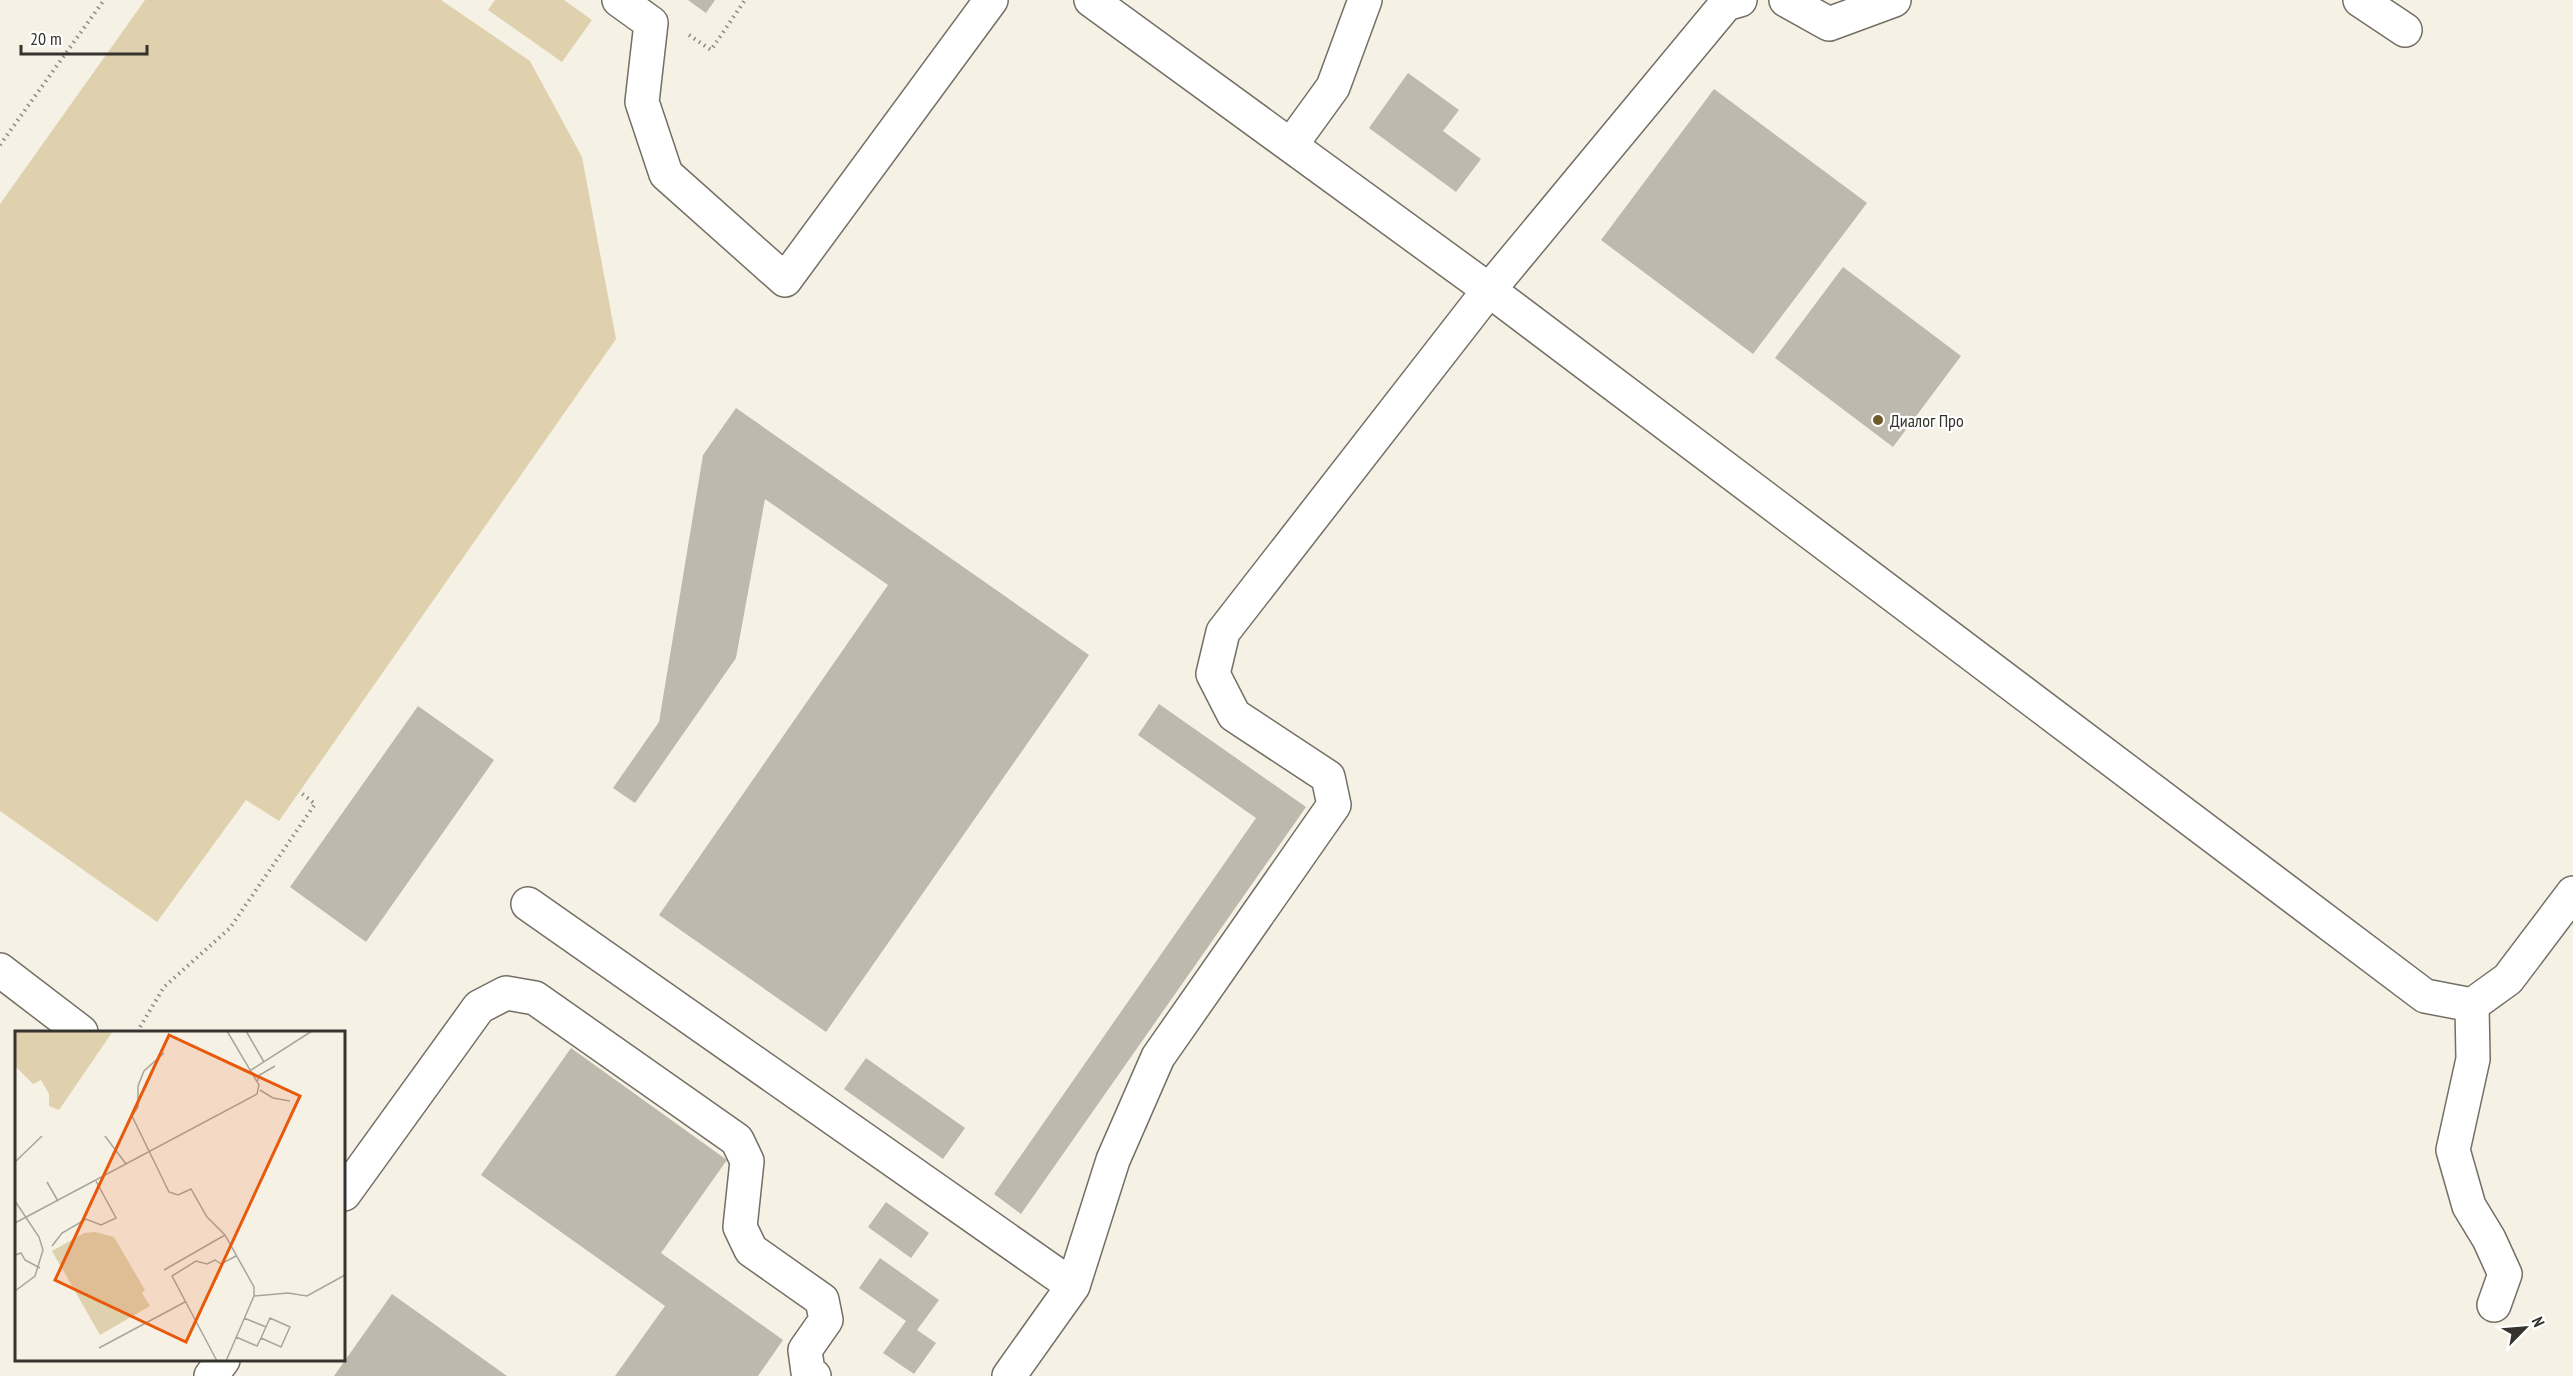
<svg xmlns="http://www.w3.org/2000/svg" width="2573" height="1376" viewBox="0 0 2573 1376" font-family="'PT Sans Narrow',sans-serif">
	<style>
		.green { fill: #dfd1ad }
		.building { fill: #bdb9ad }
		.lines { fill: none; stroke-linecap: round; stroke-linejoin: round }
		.minor-casing { stroke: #746f65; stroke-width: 36 }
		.path { stroke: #8d8a82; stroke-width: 4; stroke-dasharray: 1.5 4.5; stroke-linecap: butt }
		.minor { stroke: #fff; stroke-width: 33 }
		.poi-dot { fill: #6d5b29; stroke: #fff; stroke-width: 2 }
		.labels { text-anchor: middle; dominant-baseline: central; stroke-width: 4.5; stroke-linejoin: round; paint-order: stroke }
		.poi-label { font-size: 18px; fill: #35332e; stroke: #fff; text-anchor: start }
		.inset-road { fill: none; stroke: #a9a59c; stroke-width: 1.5 }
		.view { fill: #e8590c; fill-opacity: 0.15; stroke: #e8590c; stroke-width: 3 }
		.inset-edge { fill: none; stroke: #35332e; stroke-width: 3 }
	</style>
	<rect width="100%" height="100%" fill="#f6f1e5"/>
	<path class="green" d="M145,0H441L530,61L582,157L616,339L279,821L246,800L157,922L0,811V204Z
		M495,0H564L592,20L562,62L488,10Z"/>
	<path class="building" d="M688,0H715L706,13Z
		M1408,73L1459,110L1443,131L1481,159L1456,192L1369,128Z
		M1714,89L1867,203L1753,354L1601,240Z
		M1843,267L1961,356L1893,447L1775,358Z
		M736,408L1089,655L826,1032L659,915L888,585L765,499L736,658L635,803L613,788L659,722L703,455Z
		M1159,704L1306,807L1021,1214L994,1194L1256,818L1138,735Z
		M418,706L494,760L366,942L290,887Z
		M571,1048L727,1160L661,1253L783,1340L758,1376H615L665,1306L481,1175Z
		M866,1058L965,1128L943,1159L844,1089Z
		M886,1202L929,1233L911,1258L868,1227Z
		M880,1258L939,1300L917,1330L936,1343L914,1374L883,1353L906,1321L859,1288Z
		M392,1294L507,1376H334Z"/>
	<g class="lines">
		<defs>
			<path id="minor" d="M619,0L651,23L642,102L666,174L785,280L991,0
				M1091,0L1489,290L2425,996L2472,1005L2508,979L2573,893
				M1786,0L1829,24L1894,0
				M2360,0L2405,30
				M1291,145L1333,87L1365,0
				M528,904L1073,1286
				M0,970L81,1032
				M2472,1005L2473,1059L2453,1150L2469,1206L2489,1239L2505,1274L2494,1305
				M344,1194L479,1007L506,993L535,998L737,1140L747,1161L740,1227L751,1250L822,1300L826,1320L805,1350L808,1372L814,1376
				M211,1376L223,1360
				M1009,1376L1073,1286L1113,1160L1158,1057L1334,805L1328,777L1234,715L1213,674L1223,632L1489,290L1726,4L1740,0"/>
		</defs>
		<use href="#minor" class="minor-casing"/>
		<path class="path" d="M689,35L711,50L745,0
			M0,145L104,0
			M137,1032L164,987L230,928L315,804L300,792"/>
		<use href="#minor" class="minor"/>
	</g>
	<circle class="poi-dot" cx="1878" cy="420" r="6"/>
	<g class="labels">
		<g class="poi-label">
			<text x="1890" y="420">Диалог Про</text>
		</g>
	</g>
	<g transform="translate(15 1031)">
		<rect width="330" height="330" fill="#f6f1e5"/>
		<path d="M0,0H98L44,79L34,75V63L26,49L18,53L0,35ZM80,201L99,206L130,259L127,262L135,275L85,304L37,220L69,202Z" fill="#dfd1ad"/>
		<path class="inset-road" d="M231,0L249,31M149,22L129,40L123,55V76L117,85L154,161L163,164L176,158L192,186L210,204L239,256V265M236,39L297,0M243,50V45L260,35M245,59L258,67L275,70M90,105L111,133M0,131L27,105M32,151L43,170M0,170L24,206L28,219L20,245L0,260M0,192L242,63L244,54L212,0M37,215L47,202L71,188L86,194L101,187L81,150M0,224L6,222L10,229L25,237M149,239L210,204M221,306L242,315L246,307L251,296L229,287M246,307L266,316L275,296L255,287L251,296M84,317L170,271M202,330L157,245L181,230L192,233L200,229L206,233L221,225M211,330L239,265L273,262L292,265L330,244"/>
		<path class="view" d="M154,4L285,65L171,311L40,249Z"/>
		<rect width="330" height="330" class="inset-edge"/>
	</g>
	<g transform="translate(2525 1328) rotate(65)" stroke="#ffffff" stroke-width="4.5" paint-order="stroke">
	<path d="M0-4.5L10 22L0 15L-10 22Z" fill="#35332e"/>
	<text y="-9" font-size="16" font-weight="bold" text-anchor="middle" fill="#35332e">N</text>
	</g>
	<path d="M21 45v9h126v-9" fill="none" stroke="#35332e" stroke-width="3"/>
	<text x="30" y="45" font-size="18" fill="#35332e" stroke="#ffffff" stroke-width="4.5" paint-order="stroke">20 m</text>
</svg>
